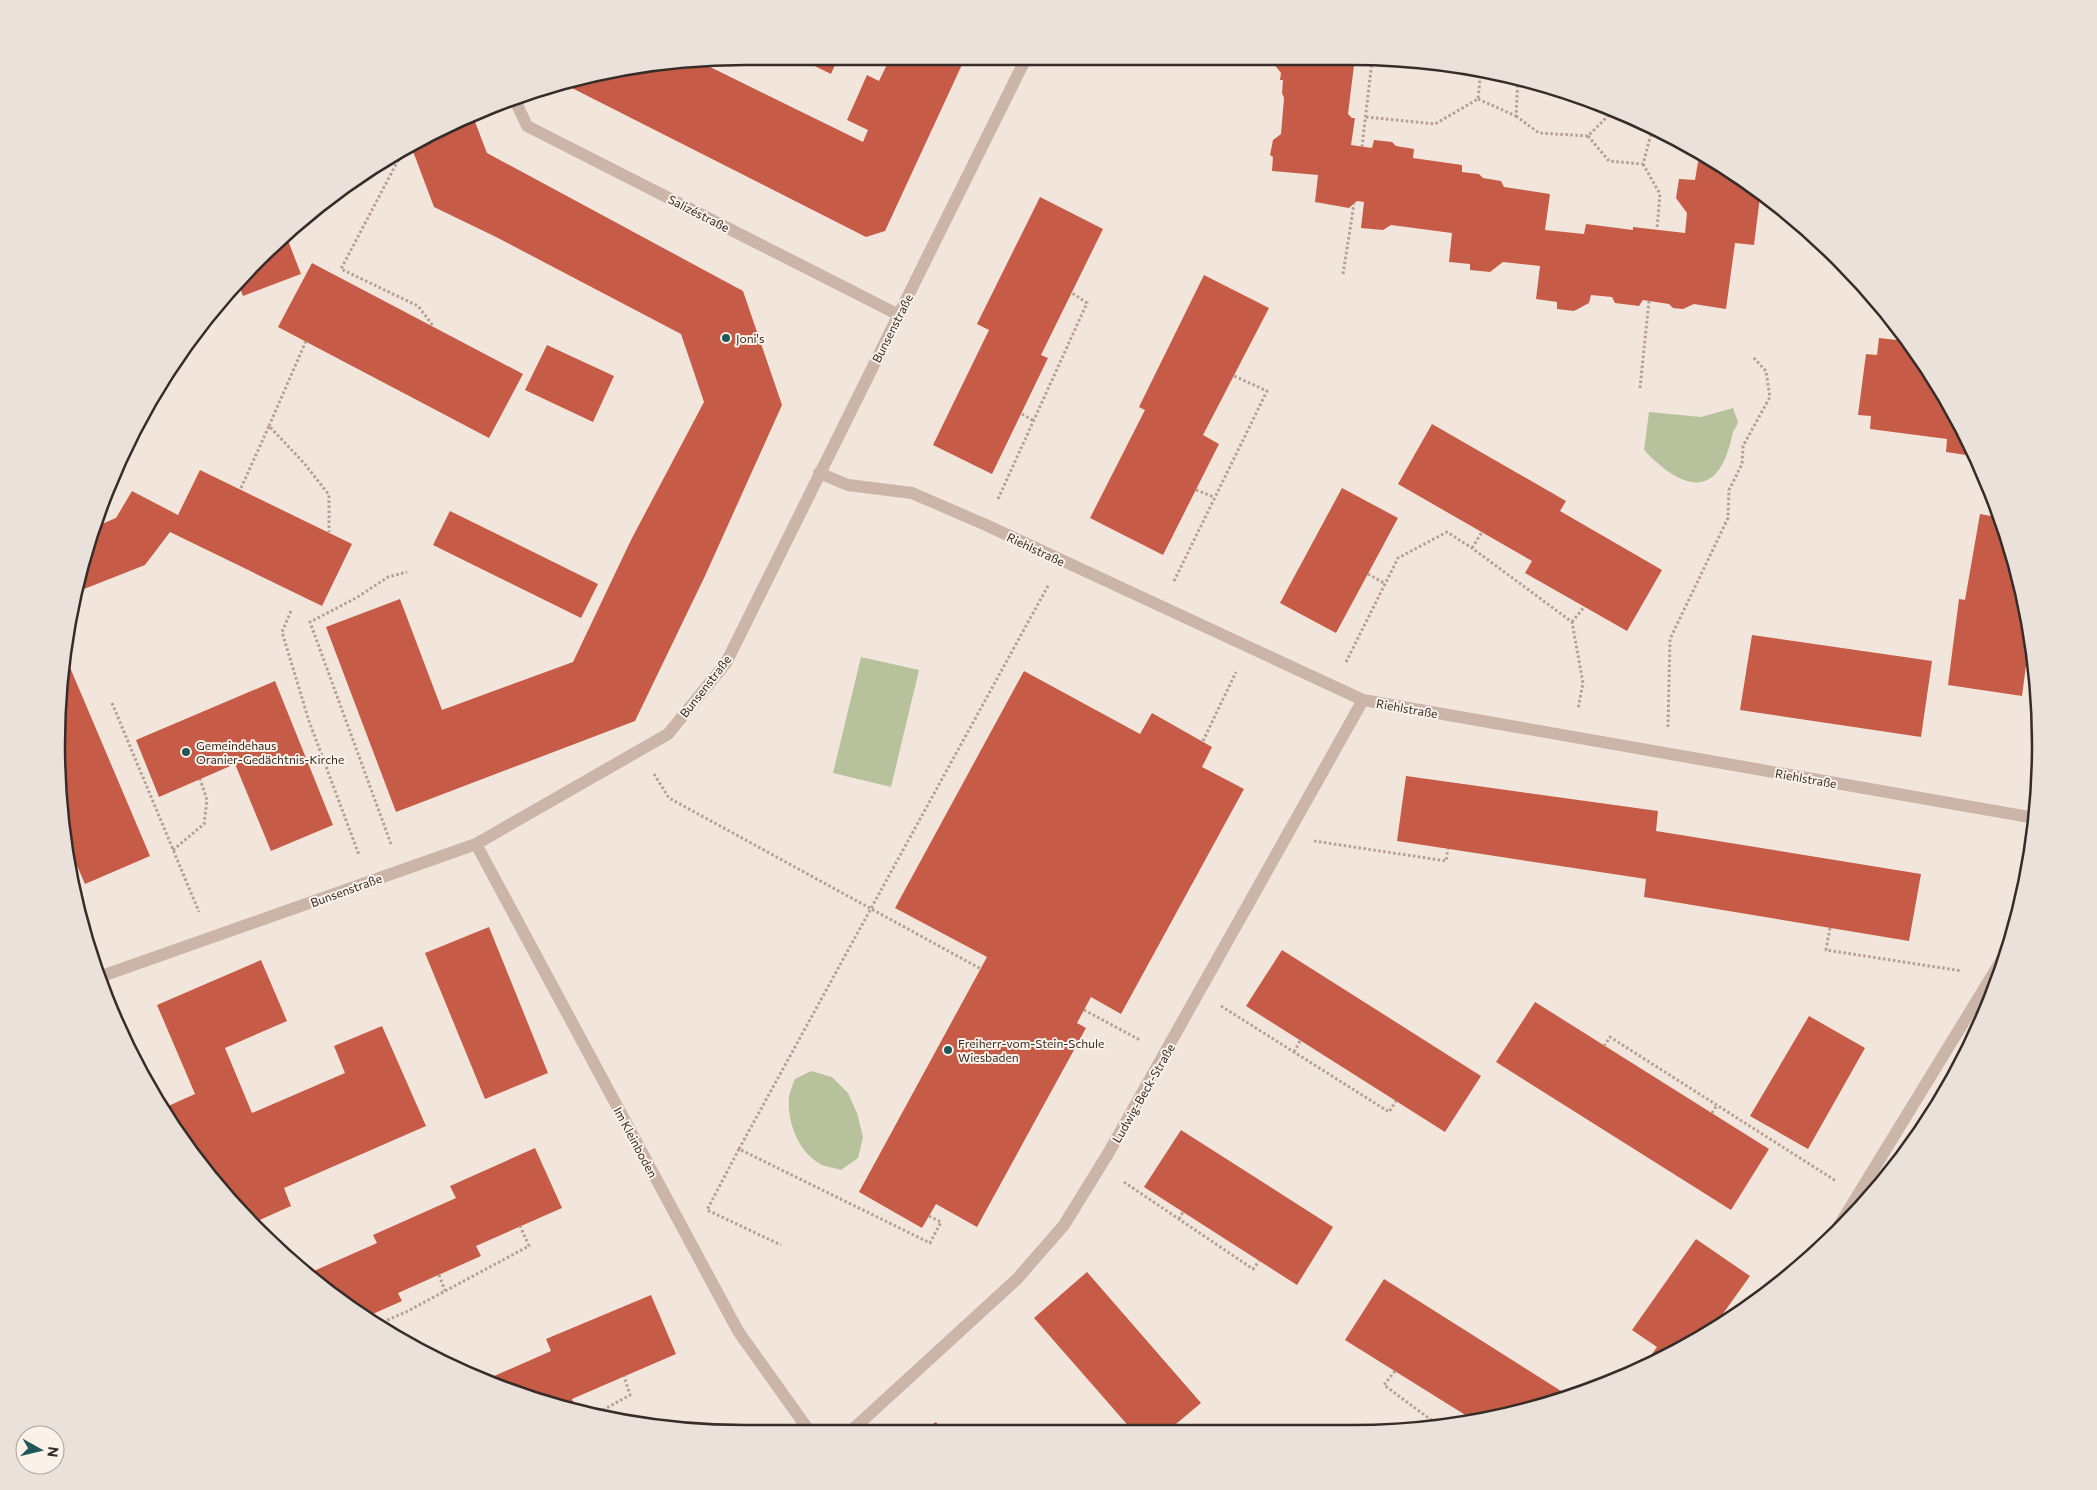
<svg xmlns="http://www.w3.org/2000/svg" width="2097" height="1490" viewBox="0 0 2097 1490" font-family="Commissioner,sans-serif">
	<style>
		.green { fill: #b7c19c }
		.building { fill: #c65c47 }
		.lines { fill: none; stroke-linecap: round; stroke-linejoin: round }
		.path { stroke: #b69f92; stroke-width: 3; stroke-dasharray: 2.5 2.5; stroke-linecap: butt }
		.street { stroke: #cab5a8; stroke-width: 12 }
		.poi-dot { fill: #1e5958; stroke: #faf1e9; stroke-width: 2 }
		.labels { text-anchor: middle; dominant-baseline: central; stroke-width: 4; stroke-linejoin: round; paint-order: stroke }
		.street-label { font-size: 12px; fill: #372c28; stroke: #faf1e9 }
		.poi-label { font-size: 12px; fill: #372c28; stroke: #faf1e9; text-anchor: start }
		.rim { fill: none; stroke: #372c28; stroke-width: 2.5 }
	</style>
	<rect width="100%" height="100%" fill="#f2e6dc"/>
	<path class="green" d="M1733,408L1738,422C1737,427 1733,430 1732,436C1718,502 1681,489 1644,450L1649,412L1701,417Z
		M861,657L919,670L891,787L833,773Z
		M811,1071L832,1077L848,1093L857,1113L863,1137L858,1158L841,1170C835,1168 827,1167 822,1165C798,1153 787,1122 789,1097C790,1091 793,1084 795,1079Z"/>
	<path class="building" d="M794,56H839L831,74Z
		M891,56H966L885,231L866,237L560,82L700,62L863,142L868,130L847,120L867,75L879,81Z
		M1276,56L1355,57L1348,114L1352,118H1355L1351,145L1372,148L1374,140L1392,142L1396,146L1414,149L1413,158L1462,165V172L1479,174L1483,178L1501,181L1504,187L1550,194L1545,230L1584,234L1586,224L1633,230V227L1685,233L1687,213L1676,198L1679,179L1695,180L1698,162L1702,160L1704,153L1771,198L1760,197L1754,245L1735,243L1726,309L1694,304L1683,309L1673,308L1669,304L1643,300L1639,306L1615,303L1612,297L1591,295L1589,303L1574,311L1557,309V302L1536,299L1540,266L1503,262L1490,272L1470,270V264L1449,262L1452,233L1391,225L1383,230L1361,228L1364,202L1357,201L1349,208L1315,202L1318,175L1272,171L1273,157L1270,155L1273,140L1281,134L1284,98L1282,93L1283,80H1280L1281,73L1274,64Z
		M472,114L487,153L743,291L782,405L705,576L635,721L396,812L326,627L400,599L442,710L573,662L631,540L704,402L681,334L496,237L434,207L411,146Z
		M1040,197L1103,229L1041,355L1048,358L992,474L933,445L989,330L977,324Z
		M287,238L301,274L243,296L238,282Z
		M312,263L523,374L489,438L278,327Z
		M1204,275L1269,308L1203,435L1219,444L1163,555L1090,518L1145,410L1139,407Z
		M1879,338L1906,341L1948,400L1973,456L1946,452L1947,439L1870,429L1871,416L1858,415L1866,354L1877,355Z
		M547,345L614,376L593,422L525,390Z
		M1432,424L1566,501L1560,511L1662,570L1627,631L1525,573L1532,561L1398,484Z
		M200,470L352,544L322,606L170,532L145,565L79,591L97,526L116,518L132,491L178,515Z
		M1342,488L1398,518L1336,633L1280,603Z
		M450,511L598,584L581,618L433,545Z
		M1980,514L2002,518L2004,523L2030,635L2022,696L1948,685L1959,599L1965,600Z
		M1752,635L1932,661L1921,737L1740,710Z
		M63,651L150,856L85,884L65,838L56,745Z
		M1024,671L1140,734L1152,713L1212,747L1202,767L1244,789L1121,1014L1091,997L1077,1023L1086,1028L977,1227L936,1204L922,1228L859,1192L987,957L895,908Z
		M275,681L333,825L271,851L235,764L159,797L136,740Z
		M1406,776L1658,811L1656,831L1921,874L1909,941L1644,897L1646,879L1397,841Z
		M489,927L548,1073L485,1099L425,953Z
		M1282,950L1481,1076L1445,1132L1246,1006Z
		M261,960L287,1021L225,1048L252,1113L345,1073L334,1046L382,1026L426,1126L284,1188L291,1206L253,1223L227,1199L166,1107L195,1094L157,1005Z
		M1535,1002L1769,1149L1731,1210L1496,1062Z
		M1809,1016L1865,1048L1808,1149L1750,1116Z
		M1181,1130L1333,1227L1297,1285L1144,1187Z
		M535,1148L562,1208L476,1246L481,1256L398,1293L402,1301L366,1317L326,1292L307,1274L377,1243L373,1235L456,1198L450,1186Z
		M1696,1239L1750,1276L1717,1322L1656,1363L1642,1368L1657,1347L1632,1330Z
		M1087,1272L1201,1403L1170,1429L1132,1430L1034,1318Z
		M1384,1279L1569,1396L1531,1410L1475,1421L1345,1340Z
		M651,1295L676,1354L572,1399L575,1408L567,1410L485,1380L551,1351L546,1339Z
		M936,1422L942,1431H922Z"/>
	<g class="lines">
		<path class="path" d="M1478,99L1516,116L1518,79
			M1516,116L1539,133L1588,136L1615,109
			M1366,117L1435,124L1478,99L1481,69
			M1588,136L1609,161L1643,164L1652,130L1648,125
			M1362,147L1372,61L1375,58
			M403,151L341,269L418,306L434,327
			M1643,164L1660,194L1657,229
			M1343,274L1354,204
			M1640,388L1649,301
			M1022,414L1034,421
			M269,426L306,341
			M241,488L269,426L304,463L329,495V532
			M1196,490L1214,497
			M998,499L1087,303L1072,293
			M1472,548L1482,532
			M1368,574L1384,583
			M1174,581L1267,391L1234,376
			M291,611L282,632L309,721L359,855
			M1572,622L1584,607
			M1346,662L1398,558L1447,532L1472,548L1572,622L1583,683L1578,709
			M112,703L199,912
			M1668,727L1670,639L1728,518L1729,490L1742,464L1743,446L1770,397L1766,371L1752,356
			M1203,741L1236,672
			M654,774L669,798L981,969
			M1314,841L1446,861L1448,849
			M391,844L310,622L356,598L388,577L407,572
			M173,850L204,824L207,800L200,779
			M1830,928L1826,950L1962,971
			M1221,1006L1389,1112L1396,1101
			M1084,1010L1140,1040
			M1604,1046L1610,1037L1836,1181
			M1294,1052L1300,1041
			M1712,1113L1717,1105
			M739,1149L707,1210L781,1245
			M1124,1182L1253,1269L1259,1261
			M929,1216L941,1222L930,1243L739,1149L1049,584
			M1179,1219L1183,1212
			M439,1275L445,1291
			M378,1324L406,1312L529,1246L520,1226
			M1395,1371L1384,1385L1442,1428
			M594,1415L630,1395L624,1376"/>
		<path class="street" d="M514,98L527,126L899,315
			M819,473L848,485L912,493L986,525L1363,700L2035,818
			M476,844L738,1331L810,1432
			M102,976L476,844L668,734L726,663L1027,56
			M1834,1234L2006,953
			M851,1431L1017,1279L1064,1225L1109,1152L1363,700"/>
	</g>
	<g class="poi-dot">
		<circle cx="726" cy="338" r="5"/>
		<circle cx="186" cy="752" r="5"/>
		<circle cx="948" cy="1050" r="5"/>
	</g>
	<g class="labels">
		<g class="street-label">
			<text transform="translate(699 213) rotate(27)">Salizéstraße</text>
			<text transform="translate(892 328) rotate(-63)">Bunsenstraße</text>
			<text transform="translate(1036 549) rotate(25)">Riehlstraße</text>
			<text transform="translate(705 686) rotate(-52)">Bunsenstraße</text>
			<text transform="translate(1407 708) rotate(10)">Riehlstraße</text>
			<text transform="translate(1806 778) rotate(10)">Riehlstraße</text>
			<text transform="translate(346 890) rotate(-20)">Bunsenstraße</text>
			<text transform="translate(1143 1093) rotate(-60)">Ludwig-Beck-Straße</text>
			<text transform="translate(636 1142) rotate(62)">Im Kleinboden</text>
		</g>
		<g class="poi-label">
			<text x="736" y="338">Joni's</text>
			<text x="196" y="745">Gemeindehaus<tspan x="196" dy="14">Oranier-Gedächtnis-Kirche</tspan></text>
			<text x="958" y="1043">Freiherr-vom-Stein-Schule<tspan x="958" dy="14">Wiesbaden</tspan></text>
		</g>
	</g>
	<path d="M0 0H2097V1490H0ZM745 65H1352A680 680 0 0 1 2032 745V745A680 680 0 0 1 1352 1425H745A680 680 0 0 1 65 745V745A680 680 0 0 1 745 65Z" fill="#eae1da" fill-rule="evenodd"/>
	<path class="rim" d="M745 65H1352A680 680 0 0 1 2032 745V745A680 680 0 0 1 1352 1425H745A680 680 0 0 1 65 745V745A680 680 0 0 1 745 65Z"/>
	<g transform="translate(40 1450) rotate(98)"><circle r="24" fill="#faf1e9" stroke="#aca29c"/>
	<path d="M0-4L9 19L0 12L-9 19Z" fill="#1e5958"/>
	<text y="-8" font-size="14" font-weight="bold" text-anchor="middle" fill="#372c28">N</text>
	</g>
</svg>
